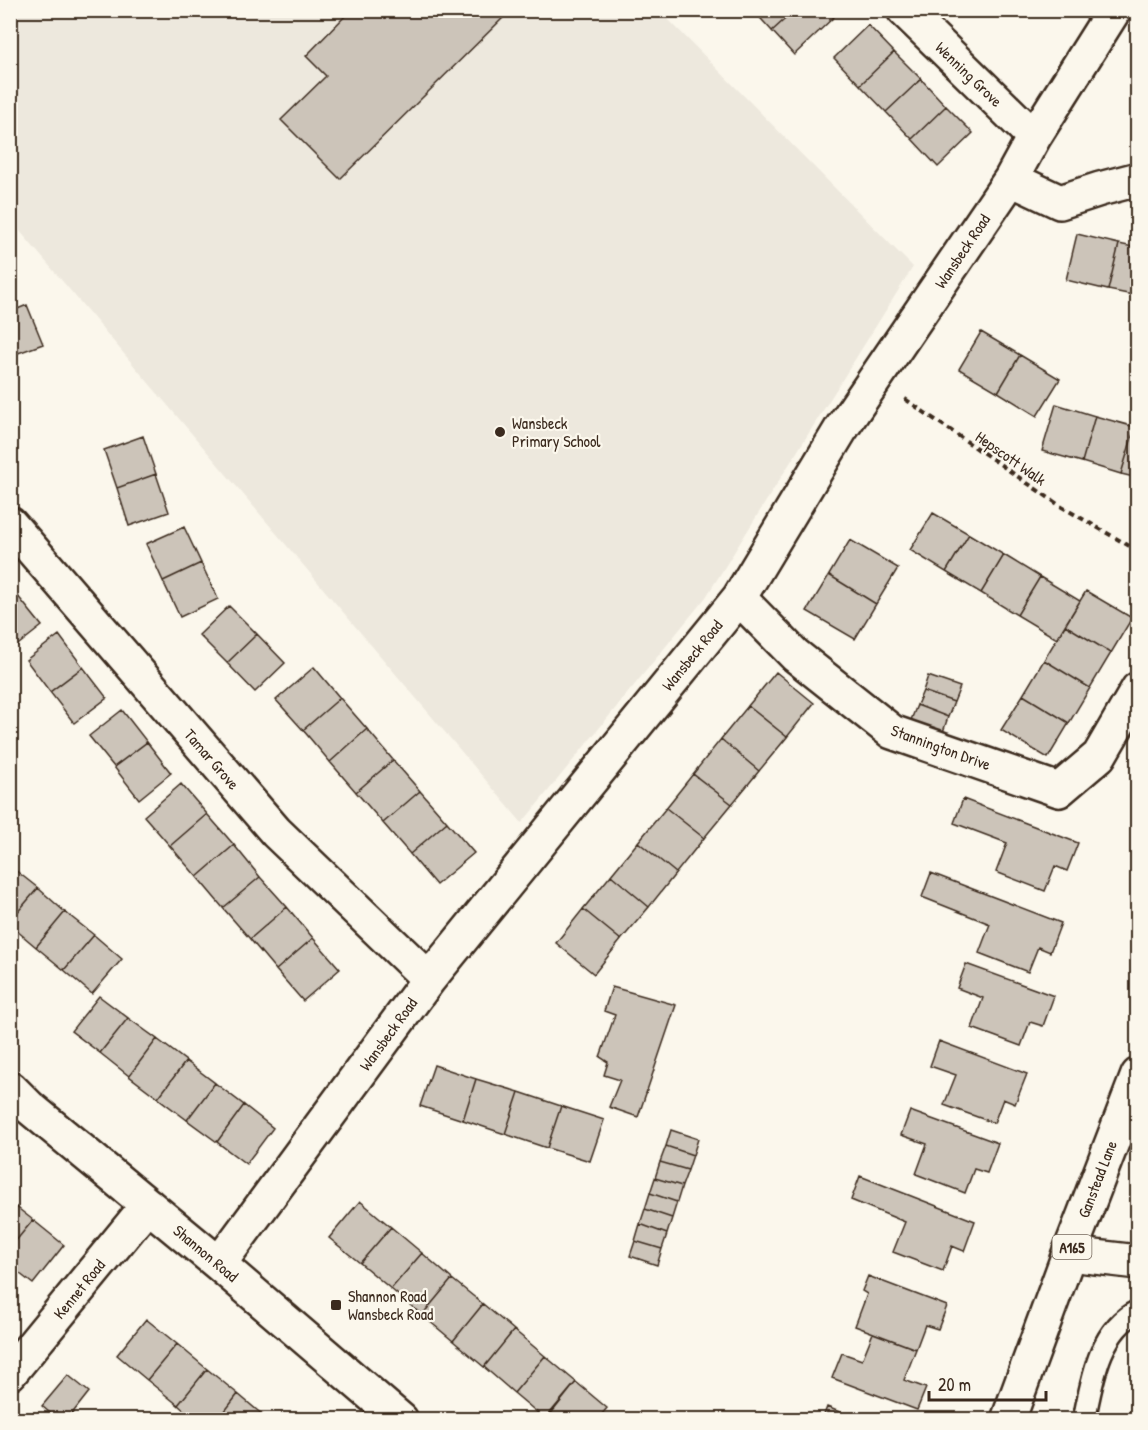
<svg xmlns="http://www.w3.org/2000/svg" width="1148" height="1430" viewBox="0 0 1148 1430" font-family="'Patrick Hand',sans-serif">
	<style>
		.built { fill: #ede8dd }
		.building { fill: #ccc4b9; stroke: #3b2a1e; stroke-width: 1.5 }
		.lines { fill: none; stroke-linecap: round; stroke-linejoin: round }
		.lane-casing { stroke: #3b2a1e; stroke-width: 26 }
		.street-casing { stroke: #3b2a1e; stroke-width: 38 }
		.highway-casing { stroke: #3b2a1e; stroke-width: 38 }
		.path { stroke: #3b2a1e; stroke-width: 4; stroke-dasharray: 6 4.5; stroke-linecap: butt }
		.lane { stroke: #fbf7ec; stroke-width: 21 }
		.street { stroke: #fbf7ec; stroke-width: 33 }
		.highway { stroke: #fbf7ec; stroke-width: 33 }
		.poi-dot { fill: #3b2a1e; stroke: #fbf7ec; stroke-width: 2 }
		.labels { text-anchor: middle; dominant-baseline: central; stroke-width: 4.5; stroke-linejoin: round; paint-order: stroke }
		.shield { fill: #fbf7ec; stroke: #75685c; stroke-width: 1.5 }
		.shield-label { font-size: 15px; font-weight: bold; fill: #3b2a1e }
		.street-label { font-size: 16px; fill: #3b2a1e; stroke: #fbf7ec }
		.poi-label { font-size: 16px; fill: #3b2a1e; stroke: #fbf7ec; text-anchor: start }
	</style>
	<rect width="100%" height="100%" fill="#fbf7ec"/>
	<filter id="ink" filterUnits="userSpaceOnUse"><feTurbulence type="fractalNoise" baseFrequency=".0167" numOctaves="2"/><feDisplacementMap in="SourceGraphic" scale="12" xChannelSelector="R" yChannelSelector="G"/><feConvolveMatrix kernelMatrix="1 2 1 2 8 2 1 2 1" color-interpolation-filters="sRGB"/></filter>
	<g filter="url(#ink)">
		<path class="built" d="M10,11H660L913,267L706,597L522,823L19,230L10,211Z"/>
		<path class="building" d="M351,10H511L340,179L281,120L326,76L306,56Z
			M753,10H795L772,31Z
			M795,10H828L834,17L794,55L772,31Z
			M868,25L894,52L860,85L834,58Z
			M894,52L921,79L886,112L860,85Z
			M921,79L946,106L912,139L886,112Z
			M946,106L973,133L938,167L912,139Z
			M1077,234L1119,244L1108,290L1066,280Z
			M1119,244L1138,248V296L1108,290Z
			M27,305L43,344L10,356V312Z
			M981,332L1020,355L998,392L959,369Z
			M1020,355L1060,379L1037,416L998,392Z
			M1056,404L1095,416L1082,462L1042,451Z
			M1095,416L1135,427L1121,474L1082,462Z
			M1135,427L1138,428V478L1121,474Z
			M143,436L156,474L117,488L104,450Z
			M156,474L169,512L129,526L117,488Z
			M933,513L969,534L946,572L910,550Z
			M184,527L201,563L163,581L146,544Z
			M969,534L1004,555L981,593L946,572Z
			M850,540L898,568L876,604L829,575Z
			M1004,555L1040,577L1017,615L981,593Z
			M201,563L218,599L180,617L163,581Z
			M829,575L876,604L855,639L807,611Z
			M1040,577L1080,601L1057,639L1017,615Z
			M1086,591L1132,618L1111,653L1065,625Z
			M17,595L42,626L10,651V600Z
			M229,606L257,634L227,663L199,635Z
			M1065,625L1111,653L1090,688L1044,660Z
			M257,634L285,663L255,692L227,663Z
			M59,635L83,667L50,692L26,660Z
			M1044,660L1090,688L1069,723L1023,695Z
			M83,667L107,698L74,723L50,692Z
			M314,667L340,698L303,730L276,700Z
			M776,672L814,703L787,737L748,706Z
			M928,676L960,687L954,702L923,691Z
			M923,691L954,702L948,717L917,705Z
			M1023,695L1069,723L1048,758L1001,730Z
			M340,698L367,729L330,762L303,730Z
			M917,705L948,717L943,732L911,720Z
			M748,706L787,737L759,771L721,739Z
			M122,710L147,742L114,767L89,736Z
			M367,729L393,760L356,792L330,762Z
			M721,739L759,771L732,804L693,774Z
			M147,742L171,773L139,799L114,767Z
			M393,760L420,791L383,823L356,792Z
			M693,774L732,804L704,838L666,808Z
			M181,784L207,814L170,846L144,816Z
			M420,791L447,822L410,854L383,823Z
			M963,799L1078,843L1067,871L1055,866L1045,891L996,872L1007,843L954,823Z
			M666,808L704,838L676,873L638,842Z
			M207,814L234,845L197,877L170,846Z
			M447,822L474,853L436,885L410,854Z
			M638,842L676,873L649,907L611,875Z
			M234,845L260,877L223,908L197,877Z
			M10,866L38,888L10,921Z
			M931,873L1061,923L1050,952L1038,947L1028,972L979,953L990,924L922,897Z
			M611,875L649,907L621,940L583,909Z
			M260,877L287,907L250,939L223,908Z
			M38,888L65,912L36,947L10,925V921Z
			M287,907L313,938L276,970L250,939Z
			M583,909L621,940L594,974L556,943Z
			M65,912L94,935L64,970L36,947Z
			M94,935L122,959L92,994L64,970Z
			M313,938L340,969L303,1001L276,970Z
			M966,964L1054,996L1043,1026L1030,1022L1021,1046L972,1028L983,998L957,988Z
			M612,987L676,1005L638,1117L609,1107L620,1080L604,1075L608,1062L600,1057L615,1015L604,1011Z
			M99,996L128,1018L100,1053L71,1031Z
			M128,1018L157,1039L129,1076L100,1053Z
			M157,1039L186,1061L158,1098L129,1076Z
			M939,1041L1027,1074L1015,1104L1003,1099L994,1123L944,1105L956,1075L930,1066Z
			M186,1061L215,1083L187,1120L158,1098Z
			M434,1065L476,1079L463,1120L420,1106Z
			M476,1079L519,1092L505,1134L463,1120Z
			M215,1083L244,1105L217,1142L187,1120Z
			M519,1092L561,1106L547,1148L505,1134Z
			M244,1105L273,1128L246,1164L217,1142Z
			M561,1106L604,1120L590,1161L547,1148Z
			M910,1111L998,1143L987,1173L974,1169L965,1193L916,1174L927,1144L901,1135Z
			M671,1130L698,1139L693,1155L666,1146Z
			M666,1146L693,1155L688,1170L660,1162Z
			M660,1162L688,1170L682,1186L655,1178Z
			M860,1176L975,1221L964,1251L952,1246L943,1271L893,1252L905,1222L851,1200Z
			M655,1178L682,1186L677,1202L650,1193Z
			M650,1193L677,1202L672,1218L645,1209Z
			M360,1201L391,1227L360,1263L329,1238Z
			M10,1202L33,1220L10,1248Z
			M645,1209L672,1218L667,1234L640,1224Z
			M33,1220L64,1245L33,1284L10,1266V1248Z
			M640,1224L667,1234L662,1249L635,1241Z
			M391,1227L422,1253L391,1289L360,1263Z
			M635,1241L662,1249L657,1265L630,1256Z
			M422,1253L452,1279L422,1315L391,1289Z
			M868,1276L947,1306L938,1329L925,1325L916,1349L855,1326L867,1294L862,1291Z
			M452,1279L483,1304L453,1341L422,1315Z
			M483,1304L514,1330L484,1367L453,1341Z
			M146,1319L177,1344L147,1380L117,1355Z
			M514,1330L545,1356L514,1393L484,1367Z
			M873,1333L916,1349L904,1380L926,1388L917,1410L832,1378L842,1353L862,1360Z
			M177,1344L207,1369L178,1405L147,1380Z
			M545,1356L576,1382L545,1419L514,1393Z
			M207,1369L238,1394L218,1420H195L178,1405Z
			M68,1375L89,1392L67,1420H58L42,1406Z
			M576,1382L607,1408L597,1420H546Z
			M238,1394L264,1416L261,1420H218Z
			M827,1407L860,1420H822Z"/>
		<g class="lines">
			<defs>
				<path id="lane" d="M1084,1420C1092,1381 1099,1330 1138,1311"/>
				<path id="street" d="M904,10L1034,137
					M1011,179L1060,202L1100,189L1138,179
					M10,524L276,832L429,979
					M739,598L795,655L892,732L1059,790L1099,756L1138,689
					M10,1088L29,1107L219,1264L401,1420
					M1069,1254L1138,1262
					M219,1264L429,979L739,598L841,429L1011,179L1034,137L1114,10
					M10,1373L148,1205"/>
				<path id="highway" d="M1008,1420L1069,1254L1138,1075"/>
			</defs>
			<use href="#lane" class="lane-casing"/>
			<use href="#street" class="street-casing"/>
			<use href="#highway" class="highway-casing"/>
			<path class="path" d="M905,399L1062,507L1138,551"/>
			<use href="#lane" class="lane"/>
			<use href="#street" class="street"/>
			<use href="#highway" class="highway"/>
		</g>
	</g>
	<g class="poi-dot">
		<circle cx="500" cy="432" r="6"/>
		<rect x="330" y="1299" width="12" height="12" rx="3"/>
	</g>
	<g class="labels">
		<rect class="shield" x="1052.5" y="1235" width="39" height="24" rx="4.5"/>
		<g class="shield-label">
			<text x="1072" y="1247">A165</text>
		</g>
		<g class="street-label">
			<text transform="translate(969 74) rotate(44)">Wenning Grove</text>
			<text transform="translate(962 251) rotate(-56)">Wansbeck Road</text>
			<text transform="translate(1011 458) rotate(35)">Hepscott Walk</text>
			<text transform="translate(692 655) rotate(-51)">Wansbeck Road</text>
			<text transform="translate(941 747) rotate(20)">Stannington Drive</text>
			<text transform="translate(212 759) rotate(49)">Tamar Grove</text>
			<text transform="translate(388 1034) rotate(-54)">Wansbeck Road</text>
			<text transform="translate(1097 1179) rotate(-69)">Ganstead Lane</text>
			<text transform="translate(206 1253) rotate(40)">Shannon Road</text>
			<text transform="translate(79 1289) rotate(-51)">Kennet Road</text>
		</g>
		<g class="poi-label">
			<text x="512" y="423">Wansbeck<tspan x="512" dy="18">Primary School</tspan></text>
			<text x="348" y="1296">Shannon Road<tspan x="348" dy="18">Wansbeck Road</tspan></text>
		</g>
	</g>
	<rect width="1148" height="1430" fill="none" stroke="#fbf7ec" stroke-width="36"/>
	<rect x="18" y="18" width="1112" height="1394" fill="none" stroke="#3b2a1e" stroke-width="2" filter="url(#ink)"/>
	<path d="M929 1391v9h117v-9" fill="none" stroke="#3b2a1e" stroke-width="3"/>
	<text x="938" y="1391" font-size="18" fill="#3b2a1e" stroke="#fbf7ec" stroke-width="4.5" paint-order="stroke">20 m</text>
</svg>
